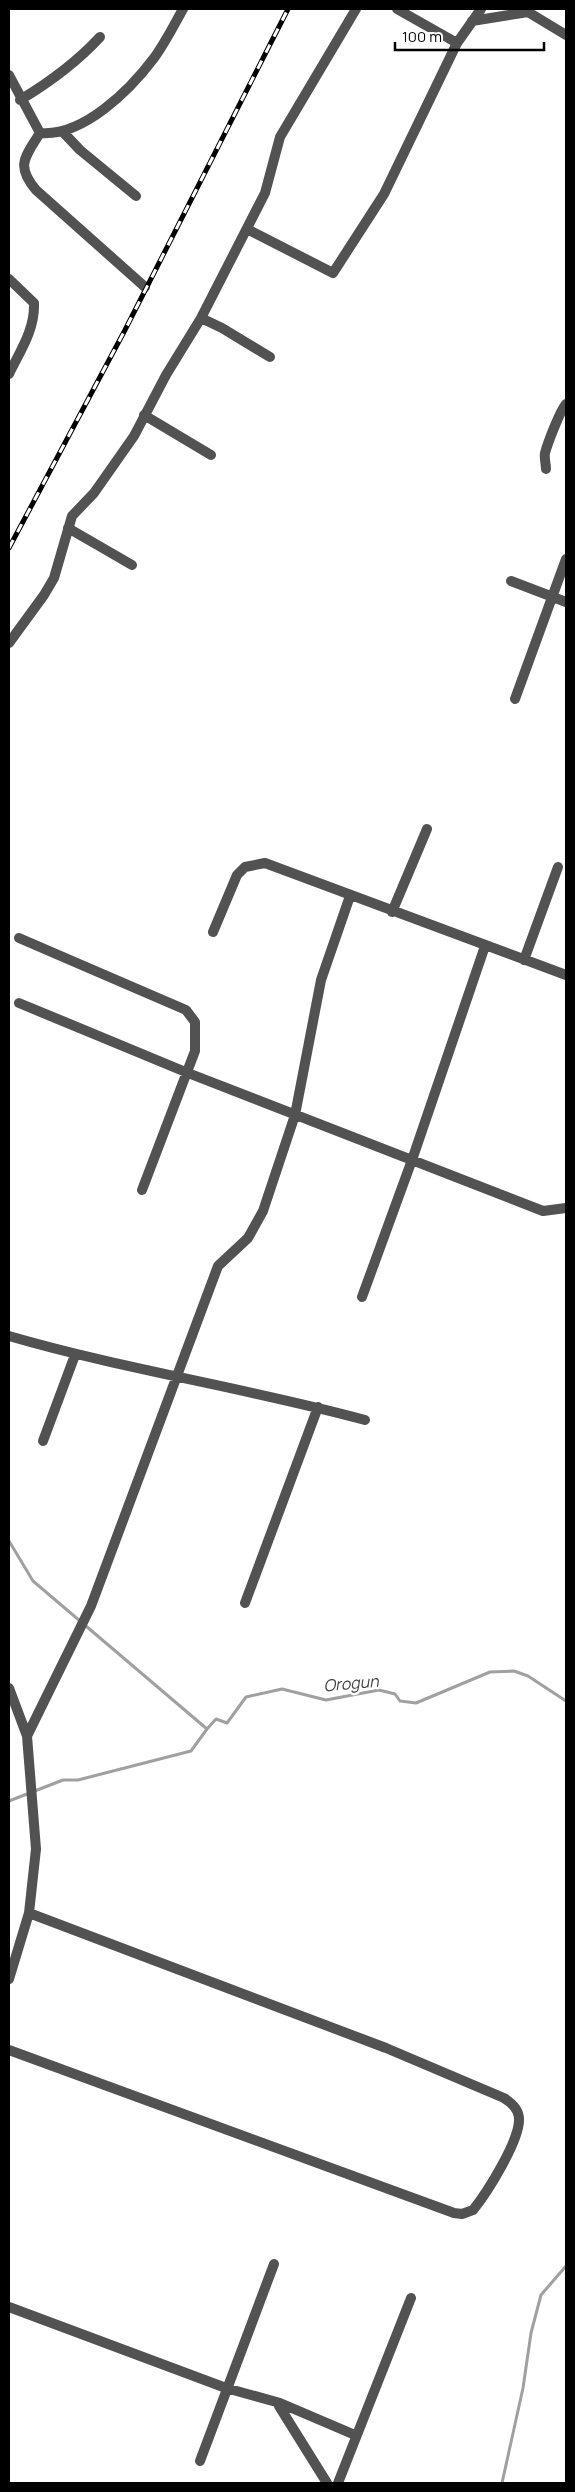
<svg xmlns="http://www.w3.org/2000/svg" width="575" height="2492" viewBox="0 0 575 2492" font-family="Manrope,sans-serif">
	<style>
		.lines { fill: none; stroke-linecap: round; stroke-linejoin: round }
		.stream { stroke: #a0a0a0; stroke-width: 3 }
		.street { stroke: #525252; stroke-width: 10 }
		.rail-casing { stroke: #000; stroke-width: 5 }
		.rail { stroke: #fff; stroke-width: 3; stroke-dasharray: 9; stroke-linecap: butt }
		.labels { text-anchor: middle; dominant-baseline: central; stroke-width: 5; stroke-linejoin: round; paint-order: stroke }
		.water-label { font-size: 16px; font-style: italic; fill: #414141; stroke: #fff }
	</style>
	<rect width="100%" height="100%" fill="#fff"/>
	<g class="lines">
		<path class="stream" d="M9,1541L33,1581L207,1729
			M9,1801L63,1780H78L191,1751L207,1729L216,1719L227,1723L246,1697L282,1689L326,1700L379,1690L395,1694L400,1701L416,1703L490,1672L514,1671L528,1676L566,1701
			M502,2483L523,2388L531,2333L541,2295L566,2266"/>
		<path class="street" d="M397,9L457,43
			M472,21L528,12L566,35
			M9,75L40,133
			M20,100C50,82 76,63 100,37
			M62,131L80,150L136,196
			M40,133C24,158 16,166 36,190L145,287
			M40,133C83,137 130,90 154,58C165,43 174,25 183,9
			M247,229L333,273L384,194L457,43L481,9
			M9,279L34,303C35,330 20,351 9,374
			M201,318L222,328L270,357
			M144,415L211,455
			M546,469C546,464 544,458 545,453C548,442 560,411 566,404
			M68,528L132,565
			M511,581L566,602
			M9,643L44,595L54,578L72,516L94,493L134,436L166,375L201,318L265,193L280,137L356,9
			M515,699L566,559
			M392,912L427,829
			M213,932L237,875L245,867L265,863L566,975
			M19,938L186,1010L195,1022V1051L142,1190
			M524,960L558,867
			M19,1003L188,1073L543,1211L566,1208
			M362,1297L412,1160L485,946
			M9,1336C126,1370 247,1388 365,1420
			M43,1441L75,1355
			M245,1603L318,1407
			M9,1688L27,1736L36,1849L29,1913L9,1979
			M27,1736L91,1606L218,1266L248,1238L263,1211L295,1115L321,980L350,896
			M9,2050L454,2213L462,2214L473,2210C487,2193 520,2140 519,2119C519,2109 512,2103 504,2098L386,2048L29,1913
			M9,2307L226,2388L280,2403L355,2435
			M280,2403L279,2406L327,2483
			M200,2461L274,2264
			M338,2483L411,2298"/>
		<defs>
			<path id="rail" d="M9,548L125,330L288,9"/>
		</defs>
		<use href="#rail" class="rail-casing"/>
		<use href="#rail" class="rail"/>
	</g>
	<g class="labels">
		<g class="water-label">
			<text transform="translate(351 1683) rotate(-5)">Orogun</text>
		</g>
	</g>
	<rect width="575" height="2492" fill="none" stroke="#000000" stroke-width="20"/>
	<path d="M395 42v8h149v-8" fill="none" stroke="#000000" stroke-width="2.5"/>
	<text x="402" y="42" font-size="15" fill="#000000" stroke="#ffffff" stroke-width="4" paint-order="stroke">100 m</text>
</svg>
